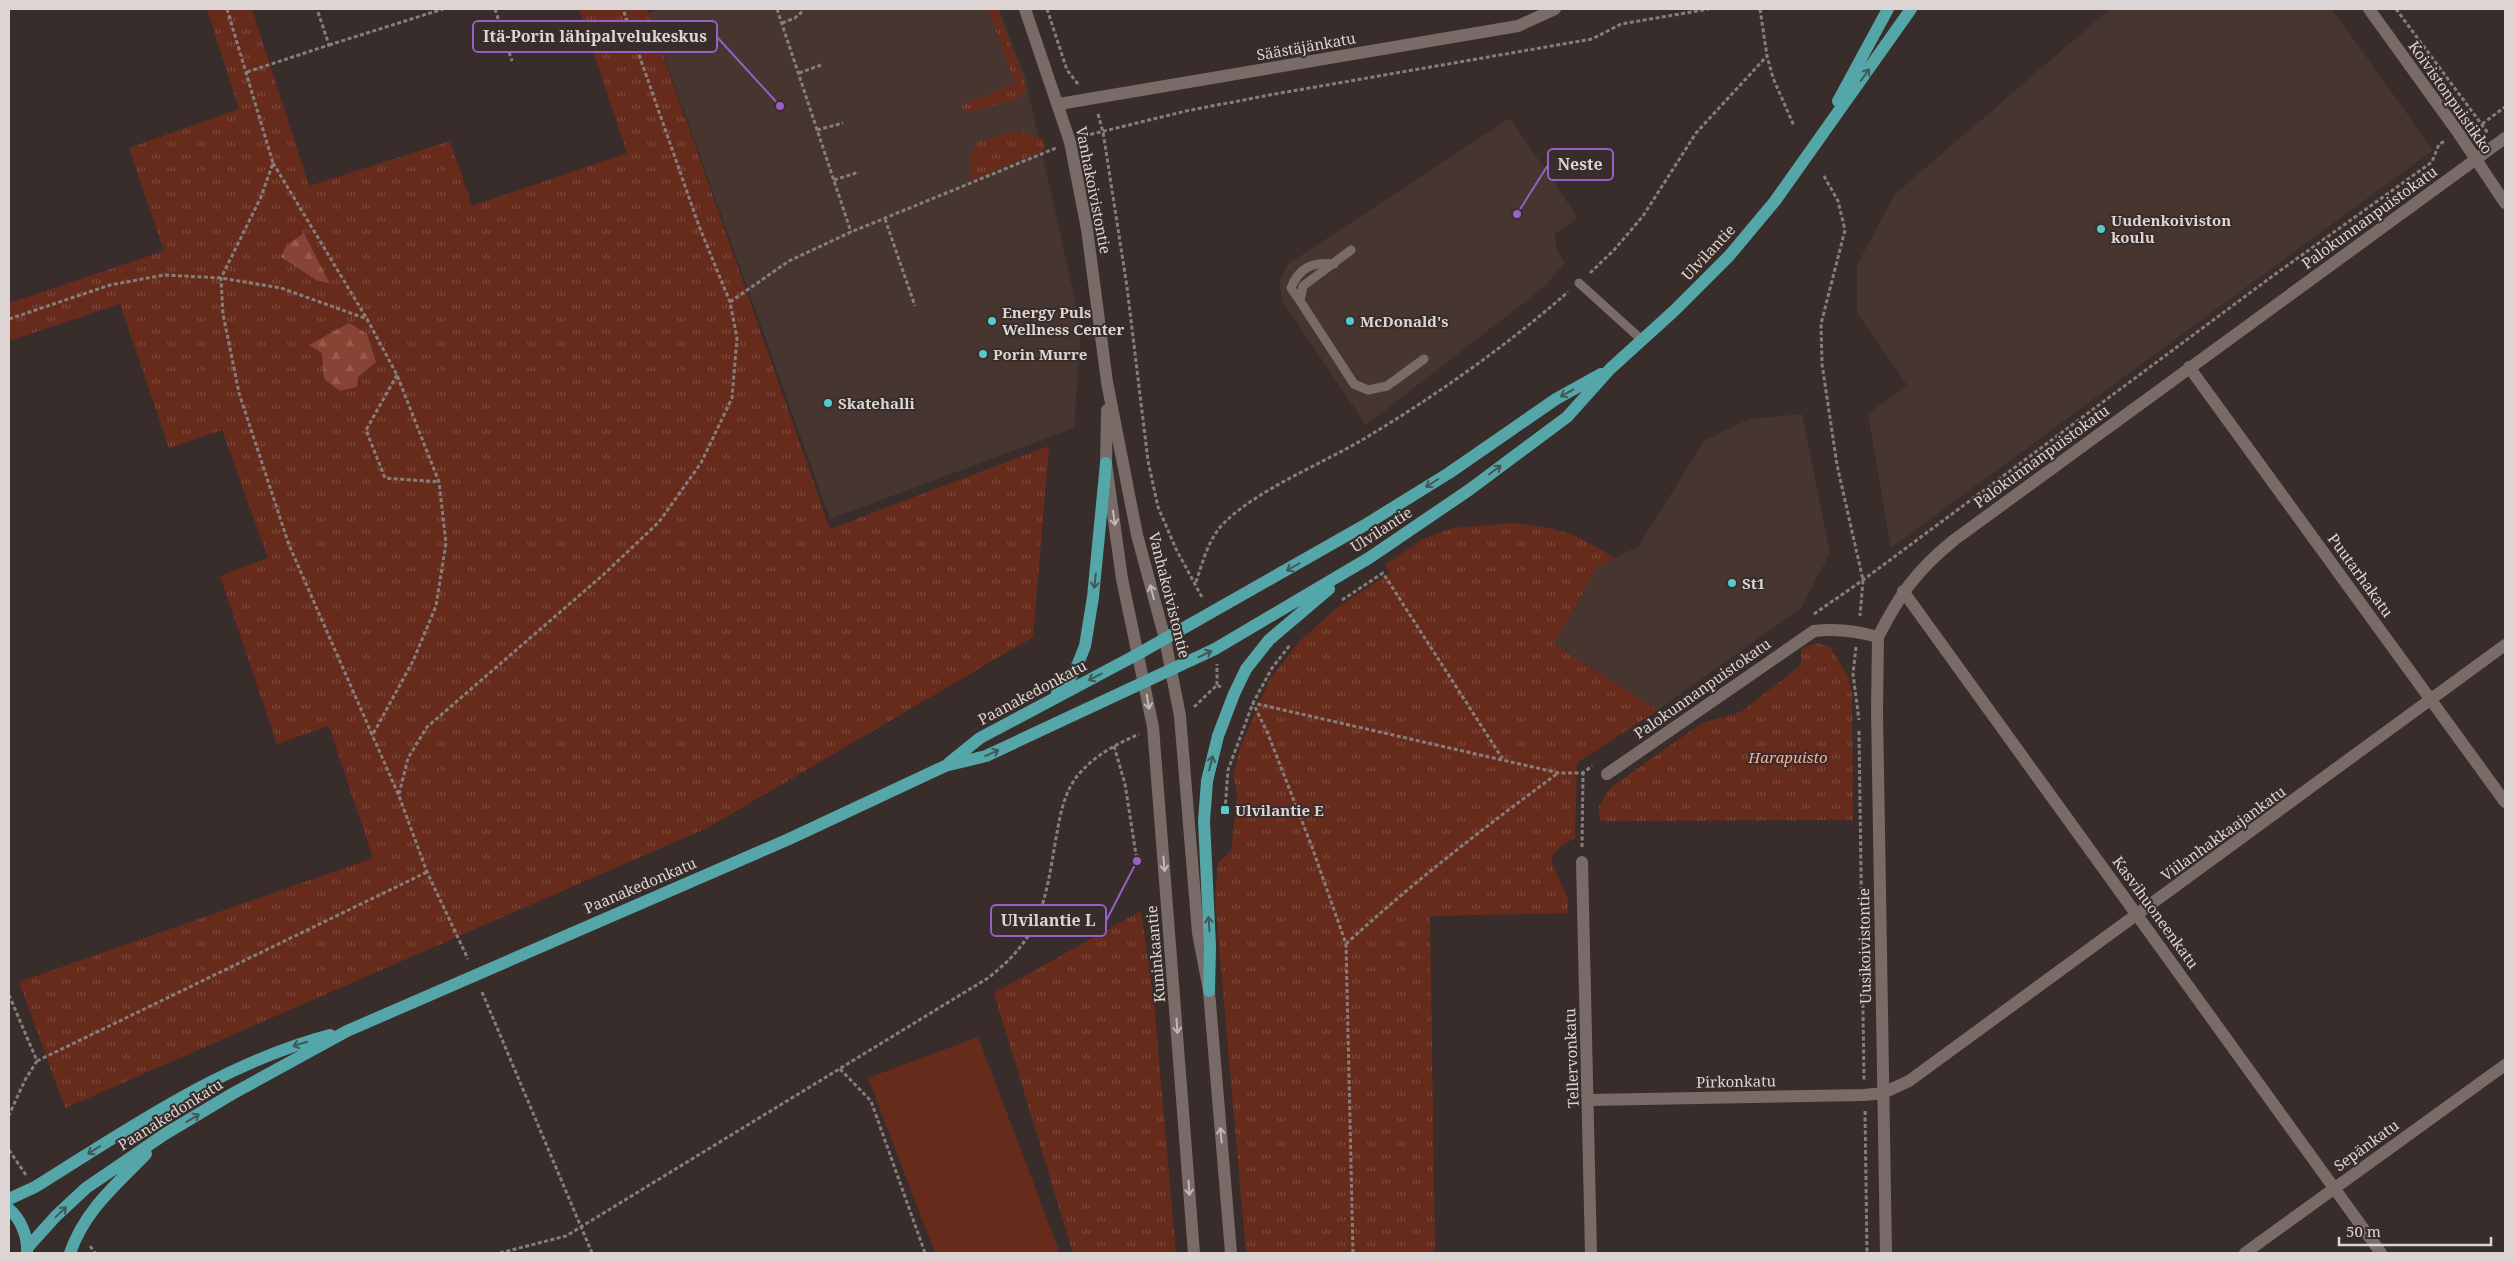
<svg xmlns="http://www.w3.org/2000/svg" width="2514" height="1262" viewBox="0 0 2514 1262" font-family="'Noto Serif',serif">
	<style>
		.built { fill: #473530 }
		.grass { fill: url(#grass-tufts) }
		.forest { fill: url(#forest-firs) }
		.garden { fill: #672b1c }
		.lines { fill: none; stroke-linecap: round; stroke-linejoin: round }
		.path { stroke: #877e7b; stroke-width: 3; stroke-dasharray: 4 2.5; stroke-linecap: butt }
		.service { stroke: #786b68; stroke-width: 9 }
		.minor { stroke: #786b68; stroke-width: 12 }
		.secondary { stroke: #786b68; stroke-width: 12 }
		.primary { stroke: #54a6a8; stroke-width: 12 }
		.oneway { stroke: #425756 }
		.oneway2 { stroke: #c3bab8 }
		.poi-dot { fill: #52ccd0; stroke: #382d2a; stroke-width: 2 }
		.labels { text-anchor: middle; dominant-baseline: central; stroke-width: 4; stroke-linejoin: round; paint-order: stroke }
		.street-label { font-size: 15px; fill: #dcd5d3; stroke: #382d2a }
		.poi-label { font-size: 15px; font-weight: bold; fill: #dcd5d3; stroke: #382d2a; text-anchor: start }
		.park-label { font-size: 15px; font-style: italic; fill: #fbaa95; stroke: #382d2a }
		.leader { fill: none; stroke: #985fc5; stroke-width: 2 }
		.callout-dot { fill: #985fc5; stroke: #382d2a; stroke-width: 2 }
		.callout { fill: #382d2a; stroke: #985fc5; stroke-width: 2 }
		.callout-label { font-size: 16px; text-anchor: middle; font-weight: bold; fill: #dcd5d3 }
	</style>
	<defs>
		<pattern id="grass-tufts" width="24" height="20" patternUnits="userSpaceOnUse" patternTransform="scale(1.25)"><rect width="24" height="20" fill="#672b1c"/><path d="M3 7l-1-3M5 7V3M7 7l1-3M15 17l-1-3M17 17v-4M19 17l1-3" fill="none" stroke="#7c493c"/></pattern>
		<pattern id="forest-firs" width="22" height="20" patternUnits="userSpaceOnUse" patternTransform="scale(1.25)"><rect width="22" height="20" fill="#874434"/><path d="M5 1l3.5 6h-7zM16 11l3.5 6h-7z" fill="#975e50"/></pattern>
	</defs>
	<rect width="100%" height="100%" fill="#382d2a"/>
	<path class="built" d="M660,9H999L1025,77L1081,327L1074,428L830,519L649,13Z
		M2110,9H2332L2433,150L1891,548L1868,414L1907,385L1857,313V265L1895,194Z
		M1510,118L1578,218L1555,234L1557,250L1565,263L1544,287L1366,425L1283,302L1279,283L1288,264Z
		M1802,414L1830,553L1801,608L1658,710L1554,644L1597,566L1638,547L1704,441L1749,419Z"/>
	<path class="grass" d="M207,9H252L309,186L450,141L472,206L627,153L579,9H647L830,529L1049,446L1033,637L709,827L65,1108L19,982L373,858L329,726L277,744L220,576L268,558L222,430L169,448L120,304L9,341V303L164,251L129,148L239,109Z
		M988,9H997L1027,89L1016,100L965,113L962,105L1015,83Z
		M1019,131L1043,139L1045,149L971,181L970,155L977,142Z
		M1513,523C1560,528 1575,533 1615,558L1597,567L1554,644L1658,710L1577,763L1575,838C1538,858 1554,865 1566,894C1569,899 1567,907 1568,913L1430,916L1435,1253H1246L1215,899L1218,863L1231,851L1237,794L1233,776L1241,745L1271,677L1299,642L1335,609L1390,573L1385,565L1423,539L1453,528Z
		M1816,643L1830,647L1848,676L1852,695L1853,820L1600,821L1599,807L1610,788L1702,723L1741,712L1801,665V649Z
		M1141,911L1154,1003L1176,1253H1073L994,993Z"/>
	<path class="forest" d="M304,233L330,284L316,280L281,257L286,246Z
		M349,323L367,334L376,362L358,377L357,387L340,391L324,379L322,353L309,345Z"/>
	<path class="garden" d="M978,1037L1060,1253H935L868,1078Z"/>
	<g class="lines">
		<path class="path" d="M227,9L273,163L261,197L221,278L223,314L239,393L289,545L399,796L427,872L468,959
			M495,9L512,61
			M777,9L851,232
			M1047,9L1067,70L1078,84
			M1760,9L1767,56L1773,78L1794,126
			M2396,9L2488,133
			M782,23L795,18L804,10
			M329,45L443,9
			M247,72L329,45L317,9
			M799,73L821,65
			M1098,114L1103,132L1127,287L1148,461L1158,507L1176,549L1203,599
			M2482,124L2505,107
			M817,130L843,123
			M1084,136L1186,111L1275,94L1592,39L1621,24L1709,9
			M273,163L367,319
			M1824,176L1838,201L1845,230L1821,324L1822,364L1837,465L1863,580L1860,616
			M834,180L859,172
			M885,219L915,306
			M1590,273L1614,250L1643,216L1696,133L1767,56
			M730,302L789,261L851,232L1056,148
			M9,319L110,285L164,275L221,278L281,288L367,319L397,375L439,482L446,543L436,606L413,661L372,736
			M397,375L366,430L385,478L439,482
			M1196,582C1203,561 1209,537 1225,522C1259,489 1321,464 1362,440C1434,397 1505,347 1568,292
			M1342,600L1383,573L1502,758
			M1814,614L1863,580L2274,275L2432,162L2439,144L2445,141
			M1856,647L1853,674L1859,720
			M1217,685V664
			M1194,707L1217,685L1221,687
			M1859,731L1864,1080
			M1114,746L1125,784L1137,861
			M399,794L408,758L427,727L603,575L659,522L701,463L732,398L737,338L730,302L699,226L623,9
			M1225,810L1228,770L1253,703L1272,668L1290,645
			M1582,847L1583,773
			M1346,944C1413,882 1485,827 1558,773
			M482,992L592,1253
			M9,995L37,1061L25,1080L9,1115
			M37,1061L427,872
			M840,1069L871,1101L925,1253
			M1865,1111L1867,1253
			M9,1150L26,1175
			M90,1246L95,1253
			M500,1253L566,1236L988,978C1042,936 1045,902 1056,838C1060,816 1064,791 1079,774C1095,755 1117,744 1139,734
			M1353,1253L1346,944L1312,847L1268,734L1253,703L1559,773H1583L1592,766"/>
		<path class="service" d="M1351,250L1303,286L1300,301L1354,384L1368,390L1387,386L1424,359
			M1579,283L1642,340
			M1300,301L1291,288C1299,267 1313,262 1334,264"/>
		<path class="minor" d="M2369,9L2457,131L2505,203
			M1059,104L1518,26L1555,9
			M2189,367L2505,802
			M1903,591L2381,1253
			M1878,637L1877,711L1886,1253
			M1607,774L1814,631C1837,628 1857,631 1878,637C1900,594 1916,571 1954,540L2505,138
			M1582,862L1591,1253
			M1589,1100L1864,1095L1883,1093L1909,1081L2505,645
			M2245,1253L2505,1065"/>
		<path class="secondary" d="M1025,9L1070,142L1087,229L1107,382L1137,535L1165,639L1180,716L1198,933L1209,991L1231,1253
			M1107,410L1106,463L1122,579L1153,727L1194,1253"/>
		<path class="primary" d="M1838,101L1888,9
			M1057,693L1075,671L1085,646L1093,597L1106,463
			M949,763L980,738L1138,654L1365,525L1449,473L1556,399L1601,374
			M1209,991L1210,946L1204,821L1207,781L1218,736L1234,694L1246,669L1269,640L1329,589
			M9,1199L35,1187C128,1129 223,1063 330,1035
			M9,1209C21,1219 28,1237 27,1253
			M28,1247L56,1216L86,1188L165,1134L232,1094L347,1031L789,839L945,766L986,756L1215,649L1369,558L1469,490L1567,417L1610,369L1675,310L1729,256L1775,201L1911,9
			M70,1253C85,1210 115,1186 146,1154"/>
	</g>
	<defs><path id="oneway-shaft" d="M-6 0H5M1.5-3L5.5 0L1.5 3" fill="none" stroke-width="1.6" stroke-linecap="round" stroke-linejoin="round" transform="scale(1.25)"/></defs>
	<g class="oneway">
		<use href="#oneway-shaft" transform="translate(1865 75) rotate(-54)"/>
		<use href="#oneway-shaft" transform="translate(1567 393) rotate(151)"/>
		<use href="#oneway-shaft" transform="translate(1495 470) rotate(-37)"/>
		<use href="#oneway-shaft" transform="translate(1432 483) rotate(148)"/>
		<use href="#oneway-shaft" transform="translate(1293 567) rotate(150)"/>
		<use href="#oneway-shaft" transform="translate(1095 581) rotate(96)"/>
		<use href="#oneway-shaft" transform="translate(1205 654) rotate(-26)"/>
		<use href="#oneway-shaft" transform="translate(1095 677) rotate(153)"/>
		<use href="#oneway-shaft" transform="translate(992 753) rotate(-24)"/>
		<use href="#oneway-shaft" transform="translate(1211 763) rotate(-76)"/>
		<use href="#oneway-shaft" transform="translate(1209 924) rotate(-94)"/>
		<use href="#oneway-shaft" transform="translate(300 1044) rotate(163)"/>
		<use href="#oneway-shaft" transform="translate(193 1118) rotate(-31)"/>
		<use href="#oneway-shaft" transform="translate(94 1150) rotate(148)"/>
		<use href="#oneway-shaft" transform="translate(61 1212) rotate(-43)"/>
	</g>
	<g class="oneway2">
		<use href="#oneway-shaft" transform="translate(1114 518) rotate(82)"/>
		<use href="#oneway-shaft" transform="translate(1152 592) rotate(-105)"/>
		<use href="#oneway-shaft" transform="translate(1148 702) rotate(80)"/>
		<use href="#oneway-shaft" transform="translate(1164 864) rotate(85)"/>
		<use href="#oneway-shaft" transform="translate(1177 1026) rotate(86)"/>
		<use href="#oneway-shaft" transform="translate(1221 1135) rotate(-95)"/>
		<use href="#oneway-shaft" transform="translate(1189 1188) rotate(86)"/>
	</g>
	<g class="poi-dot">
		<circle cx="2101" cy="229" r="5"/>
		<circle cx="992" cy="321" r="5"/>
		<circle cx="1350" cy="321" r="5"/>
		<circle cx="983" cy="354" r="5"/>
		<circle cx="828" cy="403" r="5"/>
		<circle cx="1732" cy="583" r="5"/>
		<rect x="1220" y="805" width="10" height="10" rx="2.5"/>
	</g>
	<g class="labels">
		<g class="street-label">
			<text transform="translate(1306 46) rotate(-10)">Säästäjänkatu</text>
			<text transform="translate(2451 97) rotate(55)">Koivistonpuistikko</text>
			<text transform="translate(1094 190) rotate(79)">Vanhakoivistontie</text>
			<text transform="translate(2369 217) rotate(-36)">Palokunnanpuistokatu</text>
			<text transform="translate(1708 252) rotate(-47)">Ulvilantie</text>
			<text transform="translate(2041 456) rotate(-36)">Palokunnanpuistokatu</text>
			<text transform="translate(1381 529) rotate(-33)">Ulvilantie</text>
			<text transform="translate(2361 575) rotate(54)">Puutarhakatu</text>
			<text transform="translate(1170 595) rotate(76)">Vanhakoivistontie</text>
			<text transform="translate(1702 688) rotate(-35)">Palokunnanpuistokatu</text>
			<text transform="translate(1032 692) rotate(-28)">Paanakedonkatu</text>
			<text transform="translate(2223 833) rotate(-36)">Viilanhakkaajankatu</text>
			<text transform="translate(640 885) rotate(-23)">Paanakedonkatu</text>
			<text transform="translate(2156 912) rotate(54)">Kasvihuoneenkatu</text>
			<text transform="translate(1864 946) rotate(-91)">Uusikoivistontie</text>
			<text transform="translate(1155 954) rotate(-95)">Kuninkaantie</text>
			<text transform="translate(1571 1058) rotate(-92)">Tellervonkatu</text>
			<text transform="translate(1736 1081) rotate(-1)">Pirkonkatu</text>
			<text transform="translate(170 1114) rotate(-32)">Paanakedonkatu</text>
			<text transform="translate(2366 1145) rotate(-36)">Sepänkatu</text>
		</g>
		<g class="poi-label">
			<text x="2111" y="220">Uudenkoiviston<tspan x="2111" dy="17">koulu</tspan></text>
			<text x="1002" y="312">Energy Puls<tspan x="1002" dy="17">Wellness Center</tspan></text>
			<text x="1360" y="321">McDonald's</text>
			<text x="993" y="354">Porin Murre</text>
			<text x="838" y="403">Skatehalli</text>
			<text x="1742" y="583">St1</text>
			<text x="1235" y="810">Ulvilantie E</text>
		</g>
		<g class="park-label">
			<text x="1788" y="757">Harapuisto</text>
		</g>
	</g>
	<path class="leader" d="M780 106L717 37M1517 214L1548 165M1137 861L1106 921"/>
	<g class="callout-dot">
		<circle cx="780" cy="106" r="5"/>
		<circle cx="1517" cy="214" r="5"/>
		<circle cx="1137" cy="861" r="5"/>
	</g>
	<g class="callout">
		<rect x="473" y="21" width="244" height="31" rx="5"/>
		<rect x="1548" y="149" width="65" height="31" rx="5"/>
		<rect x="991" y="905" width="115" height="31" rx="5"/>
	</g>
	<g class="callout-label">
		<text x="595" y="42">Itä-Porin lähipalvelukeskus</text>
		<text x="1580" y="170">Neste</text>
		<text x="1048" y="926">Ulvilantie L</text>
	</g>
	<rect width="2514" height="1262" fill="none" stroke="#dcd5d3" stroke-width="20"/>
	<path d="M2339 1237v8h152v-8" fill="none" stroke="#dcd5d3" stroke-width="2.5"/>
	<text x="2346" y="1237" font-size="15" fill="#dcd5d3" stroke="#382d2a" stroke-width="4" paint-order="stroke">50 m</text>
</svg>
